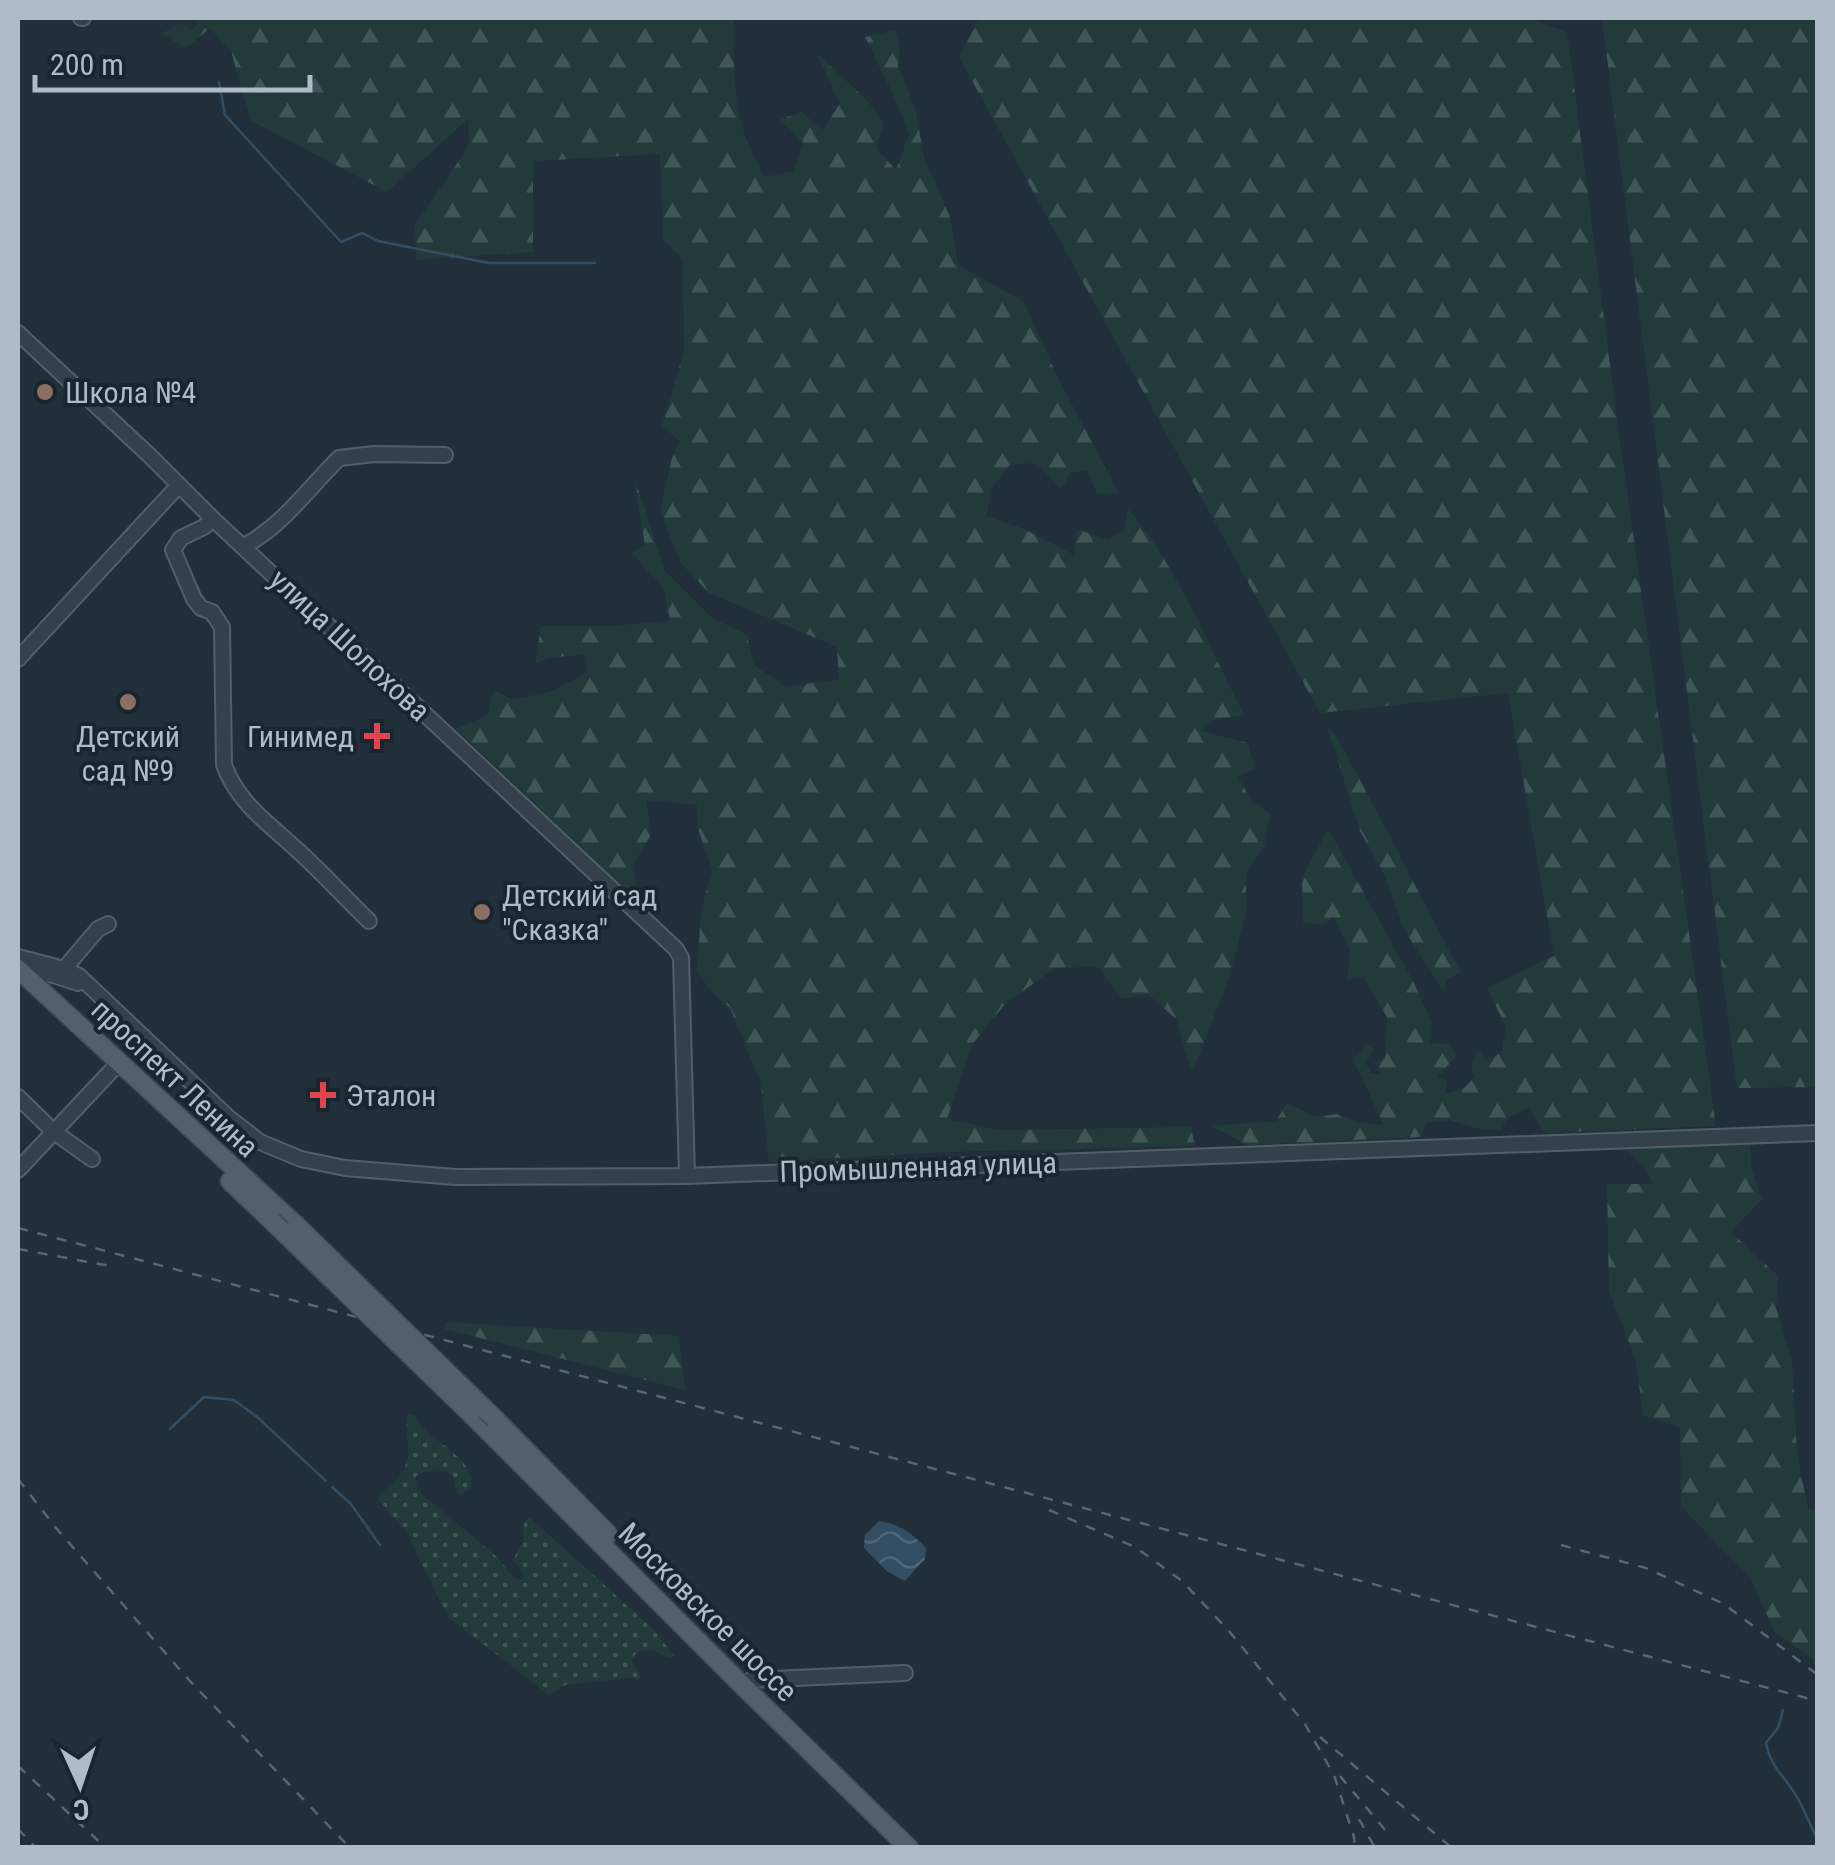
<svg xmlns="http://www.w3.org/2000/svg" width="1835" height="1865" viewBox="0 0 1835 1865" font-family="'Roboto Condensed',sans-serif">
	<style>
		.grass { fill: url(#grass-dots) }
		.forest { fill: url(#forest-firs) }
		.water { fill: url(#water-waves) }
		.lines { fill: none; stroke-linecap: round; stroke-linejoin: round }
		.stream { stroke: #334e63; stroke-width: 2.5 }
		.minor-casing { stroke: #525f68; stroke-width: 18 }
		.major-casing { stroke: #3d4a54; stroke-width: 21 }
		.minor { stroke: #34414a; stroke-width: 14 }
		.major { stroke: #52606b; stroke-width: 18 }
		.rail { stroke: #566672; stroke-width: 2.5; stroke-dasharray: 10 10; stroke-linecap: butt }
		.major-bridge-casing { stroke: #3d4a54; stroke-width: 21; stroke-linecap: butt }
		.major-bridge { stroke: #52606b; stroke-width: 18 }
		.education-dot { fill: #8d6e63; stroke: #1a262f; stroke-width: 4 }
		.health-dot { fill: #e0444e; stroke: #1a262f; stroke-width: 4 }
		.labels { text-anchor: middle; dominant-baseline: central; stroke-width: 8; stroke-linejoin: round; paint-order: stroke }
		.poi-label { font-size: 30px; fill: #afbcc7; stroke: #1a262f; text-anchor: start }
		.street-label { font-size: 30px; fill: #afbcc7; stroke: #1a262f }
	</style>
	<defs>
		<pattern id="grass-dots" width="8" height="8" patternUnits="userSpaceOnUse" patternTransform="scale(2.5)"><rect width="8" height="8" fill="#223b3a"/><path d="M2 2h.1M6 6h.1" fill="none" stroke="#405555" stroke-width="1.8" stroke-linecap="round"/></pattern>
		<pattern id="forest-firs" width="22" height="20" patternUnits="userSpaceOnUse" patternTransform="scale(2.5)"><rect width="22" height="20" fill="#223b3a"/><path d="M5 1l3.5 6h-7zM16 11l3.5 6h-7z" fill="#405555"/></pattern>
		<pattern id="water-waves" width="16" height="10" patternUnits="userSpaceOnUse" patternTransform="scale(2.5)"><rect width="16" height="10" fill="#334e63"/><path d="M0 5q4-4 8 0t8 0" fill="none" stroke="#4e6678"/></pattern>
	</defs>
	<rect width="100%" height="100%" fill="#202f3a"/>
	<path class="grass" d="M410,1414C419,1418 420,1424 427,1431C445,1449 472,1459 472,1487L460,1495L454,1488V1478L446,1471L426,1472L416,1476L417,1490L496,1556L514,1578L521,1580L525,1576L513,1560L523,1541L524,1524L529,1517L652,1628L674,1655L670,1658L652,1650L637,1652L631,1661L640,1674V1679L631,1678L565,1685L549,1695L448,1617L407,1533L379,1500V1495C416,1464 408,1462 406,1416Z"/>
	<path class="forest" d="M191,18H734C733,77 732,125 765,177L794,171L803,142L779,120L801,112L823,130L840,103L816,53L865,98L884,123L876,148L896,170L909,134L894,96L865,37L895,30L900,48L898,66L915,108L924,157L950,217L958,265L1024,302L1057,376L1119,494L1097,493L1087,471L1071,472L1061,489L1034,463L1010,465L993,486L986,516L1024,529L1074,555L1077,529L1108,540L1124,530L1128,509C1176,564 1210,649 1244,715L1214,720L1201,731L1248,743L1255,769L1238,777L1250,798L1270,814L1264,847L1246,874V913L1228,980L1192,1073L1176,1019L1148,994L1122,999L1098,967L1055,968L1005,1004L971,1046L947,1119L999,1130L1191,1127L1195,1146L942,1152L769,1162L761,1083L730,1008L713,993L697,972L701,911L712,870L698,829L697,805L646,800L651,835L632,866L642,905L456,729L488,715L494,690L513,700L552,691L588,672L585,655L552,657L535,663L541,626H609L670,621L665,591L632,553L645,545L633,473L665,571L712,618L747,635L754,665L785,686L839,680L837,647L709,593L680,562L660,510L672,458L680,441L662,426L684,351L683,260L663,239L660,154L533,161V252L416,260L415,225L468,147L469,118L387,192L250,120L231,51L210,28L186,48L161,34L180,23L192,30L199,23Z
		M979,18H1527L1567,32L1618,427L1716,1126L1545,1133L1528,1108L1507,1118L1501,1130L1479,1129L1449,1120L1426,1123L1421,1137L1248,1145L1211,1126L1276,1121L1287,1103L1316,1117L1337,1114L1360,1123L1384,1125L1353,1059L1367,1044L1374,1050L1365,1062L1371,1073L1380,1074L1375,1062L1385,1058L1387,1017L1363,977L1347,980L1350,951L1334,917L1324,924L1303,923L1302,878L1328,829L1414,983L1432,1023L1429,1043L1449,1044L1457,1055L1437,1078L1447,1080L1445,1094L1464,1088L1475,1077L1471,1066L1478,1049L1487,1063L1502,1051L1506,1027L1487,988L1554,956L1508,693L1320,713L959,57Z
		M1602,18H1817V1087L1737,1088Z
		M1327,726L1339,740L1461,973L1447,979L1444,992L1403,928L1385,876L1360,831Z
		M1751,1144V1167L1762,1199L1731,1232L1778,1276L1776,1307L1792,1362L1797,1453L1808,1509L1817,1511V1662L1774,1631L1752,1581L1681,1506L1680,1427L1643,1416L1636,1361L1609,1291L1607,1184H1653L1647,1170L1622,1147Z
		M445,1322L679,1336L685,1390L445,1329Z"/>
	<path class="water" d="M879,1521C899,1524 912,1533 926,1548L925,1559L905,1581L888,1572L864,1548L865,1535Z"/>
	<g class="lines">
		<path class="stream" d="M219,82L225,115L341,242L362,233L378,241L489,263H595
			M170,1429L204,1397L234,1400L256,1416L326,1481
			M332,1487L350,1503L380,1545
			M1783,1710L1778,1728L1766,1743C1771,1768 1783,1774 1795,1794C1804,1807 1809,1825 1818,1839"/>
		<defs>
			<path id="minor" d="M81,18H83
				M18,333L149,455L213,519L290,591L412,702L676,949L681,958L687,1176
				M213,519L204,527L181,538L173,550L194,599L201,608L212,612L222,627L224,765C238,803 267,822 295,848C321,871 344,897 369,921
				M244,546C282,526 309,488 339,458L374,454L445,455
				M18,659L179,485
				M18,957L64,969L79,976L229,1118L260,1142L301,1159L345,1168L455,1177L687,1176L1818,1133
				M18,969L53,975L78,983
				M64,969L98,929L108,924
				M18,1097L53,1131L92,1159
				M18,1170L112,1070
				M743,1686L751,1680L905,1673"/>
			<path id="major" d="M18,969L297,1226
				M230,1181L272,1221
				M471,1414L743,1686L909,1848
				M495,1419L608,1534"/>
		</defs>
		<use href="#minor" class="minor-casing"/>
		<use href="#major" class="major-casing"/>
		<use href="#minor" class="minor"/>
		<use href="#major" class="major"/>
		<path class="rail" d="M18,1228L1818,1701
			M18,1249L110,1266
			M18,1479L56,1528L189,1680L350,1848
			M1049,1510L1135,1547L1182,1581L1229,1631L1305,1724L1334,1775L1354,1837L1355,1848
			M1561,1545L1646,1568L1724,1604L1818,1675
			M1320,1737L1452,1848
			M18,1766L106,1848
			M1340,1776L1391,1837
			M1359,1819L1375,1848
			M18,1829L36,1848"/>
		<defs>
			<path id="major-bridge" d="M272,1221L471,1414
				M297,1226L495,1419"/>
		</defs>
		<use href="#major-bridge" class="major-bridge-casing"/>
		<use href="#major-bridge" class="major-bridge"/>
	</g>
	<g class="education-dot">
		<circle cx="45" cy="392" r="10"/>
		<circle cx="128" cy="702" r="10"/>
		<circle cx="482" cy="912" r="10"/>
	</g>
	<g class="health-dot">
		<path d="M372 721h10v10h10v10h-10v10h-10v-10h-10v-10h10z"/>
		<path d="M318 1080h10v10h10v10h-10v10h-10v-10h-10v-10h10z"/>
	</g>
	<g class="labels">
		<g class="poi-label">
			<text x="65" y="392">Школа №4</text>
			<text x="128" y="736" text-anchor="middle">Детский<tspan x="128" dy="34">сад №9</tspan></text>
			<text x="354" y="736" text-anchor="end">Гинимед</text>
			<text x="502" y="895">Детский сад<tspan x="502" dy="34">"Сказка"</tspan></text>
			<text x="346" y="1095">Эталон</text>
		</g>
		<g class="street-label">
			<text transform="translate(350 645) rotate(43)">улица Шолохова</text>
			<text transform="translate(175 1078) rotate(43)">проспект Ленина</text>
			<text transform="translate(918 1167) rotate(-2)">Промышленная улица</text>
			<text transform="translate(708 1612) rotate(45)">Московское шоссе</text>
		</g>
	</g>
	<rect width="1835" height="1865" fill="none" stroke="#afbcc7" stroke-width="40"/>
	<g transform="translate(80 1785) rotate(177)" stroke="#1a262f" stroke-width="8" paint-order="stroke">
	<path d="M0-8L18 38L0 25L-18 38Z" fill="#afbcc7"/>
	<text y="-15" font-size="28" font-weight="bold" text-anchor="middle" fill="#afbcc7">С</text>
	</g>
	<path d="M35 75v15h275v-15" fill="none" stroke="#afbcc7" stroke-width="5"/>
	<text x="50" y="75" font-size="30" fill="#afbcc7" stroke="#1a262f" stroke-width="8" paint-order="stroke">200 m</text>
</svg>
